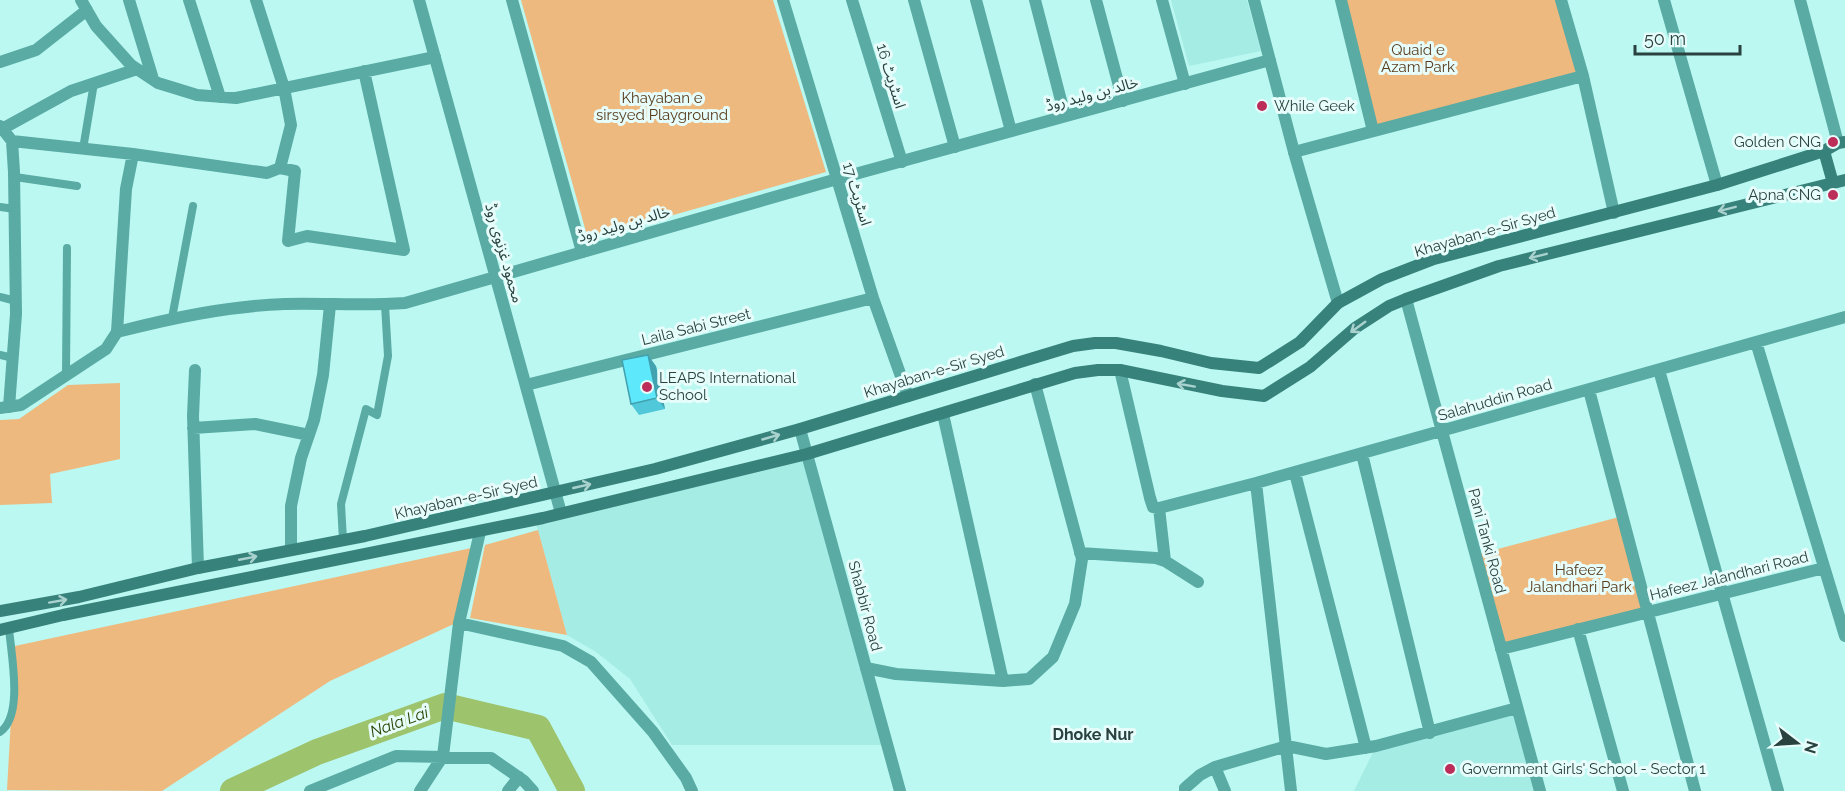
<svg xmlns="http://www.w3.org/2000/svg" width="1845" height="791" viewBox="0 0 1845 791" font-family="Raleway,'Noto Sans Arabic',sans-serif">
	<style>
		.built { fill: #a5ece5 }
		.green { fill: #eeb97e }
		.lines { fill: none; stroke-linecap: round; stroke-linejoin: round }
		.river { stroke: #9ec36d; stroke-width: 26 }
		.service { stroke: #59aba4; stroke-width: 8 }
		.minor { stroke: #59aba4; stroke-width: 12 }
		.tertiary { stroke: #59aba4; stroke-width: 12 }
		.secondary { stroke: #38827c; stroke-width: 12 }
		.wall { fill: #51c8d9 }
		.shaded-wall { fill: #42a2b0 }
		.building { fill: #5ee8fc; stroke: #42a2b0; stroke-width: 1.5 }
		.oneway { stroke: #a9d2cf }
		.poi-dot { fill: #bc2d59; stroke: #e6fdfb; stroke-width: 2 }
		.labels { text-anchor: middle; dominant-baseline: central; stroke-width: 6; stroke-linejoin: round; paint-order: stroke }
		.park-label { font-size: 15px; fill: #583c1c; stroke: #e6fdfb }
		.street-label { font-size: 15px; fill: #29413f; stroke: #e6fdfb }
		.poi-label { font-size: 15px; fill: #29413f; stroke: #e6fdfb; text-anchor: start }
		.water-label { font-size: 16px; font-style: italic; fill: #2a4000; stroke: #e6fdfb }
		.neighbourhood-label { font-size: 16px; font-weight: bold; fill: #29413f; stroke: #e6fdfb }
	</style>
	<rect width="100%" height="100%" fill="#bbf8f2"/>
	<path class="built" d="M1171,0H1247L1261,51L1189,66Z
		M807,454L887,745H672L630,679L596,652L567,635L535,520Z
		M1517,708L1540,791H1354L1376,746Z"/>
	<path class="green" d="M521,0H773L826,172L588,239Z
		M1341,0H1561L1583,76L1373,131Z
		M120,383V459L50,474L52,503L0,505V420L19,419L68,385Z
		M1623,516L1648,612L1501,649L1475,555Z
		M538,530L567,635L470,618L485,545Z
		M476,547L456,623L330,681L162,791L7,790L15,646Z"/>
	<g class="lines">
		<path class="river" d="M233,791L317,752L445,706L538,728L572,791"/>
		<path class="service" d="M83,149L94,83
			M15,177L77,186
			M0,207L15,209
			M0,297L16,301
			M172,318L193,206
			M0,355L13,358
			M66,376L67,248
			M343,540L341,504L366,409L377,415L388,356L385,305
			M0,732C24,716 11,654 9,628"/>
		<path class="minor" d="M81,0L96,26L131,65L158,83L197,95L236,98L435,57
			M129,0L153,79
			M189,0L220,97
			M512,0L582,252
			M783,0L873,298L908,396
			M852,0L902,162
			M914,0L955,147
			M976,0L1011,131
			M1035,0L1065,116
			M1096,0L1123,101
			M1162,0L1185,84
			M1341,0L1373,131
			M1561,0L1583,76L1614,213
			M1664,0L1717,185
			M1800,0L1838,143
			M0,62L36,50L87,10
			M0,126L12,141L14,172L16,314L9,407
			M2,129L71,91L137,69
			M12,141L133,154L267,173L280,168L291,125L284,88L256,0
			M1294,152L1583,76
			M280,168L295,171L288,241L307,236L404,250L364,71
			M1406,299L1540,791
			M117,332L126,189L133,154
			M1756,342L1845,636
			M195,370L193,416L198,568
			M1120,370L1150,498L1153,507L1159,508L1256,483L1845,317
			M1659,370L1778,791
			M526,385L873,298
			M1589,390L1695,791
			M943,414L1003,681
			M193,428L255,424L309,435
			M1362,454L1430,733
			M1295,473L1366,748
			M1256,483L1291,791
			M1159,508L1165,561
			M291,549V506L301,458L314,420L323,375L330,305
			M1080,553L1156,558L1165,561L1198,582
			M459,623L563,646L591,662L653,732L686,778L692,791
			M1578,629L1623,791
			M1501,649L1824,568
			M866,668L896,674L1003,681L1029,679L1053,657L1075,604L1082,559L1035,384
			M1215,767L1225,791
			M310,791L396,756L491,758L524,781L533,791
			M420,791L443,756L459,623L480,532
			M508,791L519,777
			M1185,791V788L1200,775L1215,767L1287,746L1326,754L1376,746L1517,708"/>
		<path class="tertiary" d="M419,0L561,513
			M1254,0L1294,152L1338,303
			M0,408L21,405L106,349L117,332C172,318 228,306 285,304C325,303 365,306 405,303L837,179L1270,60
			M800,429L900,791"/>
		<path class="secondary" d="M1824,151L1833,183
			M0,611L79,597L198,568L365,536L655,469L800,429L1073,346L1095,343H1116L1161,351L1211,363L1259,368L1300,342L1338,303L1382,279L1434,259L1717,185L1824,151L1838,143L1845,142
			M0,630L63,615L543,518L807,454L1075,373L1098,370H1120L1222,391L1264,396L1310,367L1355,328L1389,306L1406,299L1499,266L1845,180"/>
	</g>
	<path class="wall" d="M656,366L665,409L639,415L631,404Z"/>
	<path class="shaded-wall" d="M648,355L656,366L665,409L657,398Z"/>
	<path class="building" d="M648,355L657,398L631,404L622,360Z"/>
	<defs><path id="oneway-shaft" d="M-6 0H5M1.5-3L5.5 0L1.5 3" fill="none" stroke-width="1.6" stroke-linecap="round" stroke-linejoin="round" transform="scale(1.5)"/></defs>
	<g class="oneway">
		<use href="#oneway-shaft" transform="translate(1727 209) rotate(166)"/>
		<use href="#oneway-shaft" transform="translate(1538 256) rotate(166)"/>
		<use href="#oneway-shaft" transform="translate(1358 327) rotate(144)"/>
		<use href="#oneway-shaft" transform="translate(1186 385) rotate(-170)"/>
		<use href="#oneway-shaft" transform="translate(771 437) rotate(-16)"/>
		<use href="#oneway-shaft" transform="translate(582 486) rotate(-13)"/>
		<use href="#oneway-shaft" transform="translate(248 558) rotate(-11)"/>
		<use href="#oneway-shaft" transform="translate(58 601) rotate(-10)"/>
	</g>
	<g class="poi-dot">
		<circle cx="1262" cy="106" r="6"/>
		<circle cx="1833" cy="142" r="6"/>
		<circle cx="1833" cy="195" r="6"/>
		<circle cx="647" cy="387" r="6"/>
		<circle cx="1450" cy="769" r="6"/>
	</g>
	<g class="labels">
		<g class="park-label">
			<text x="1418" y="50">Quaid e<tspan x="1418" dy="17">Azam Park</tspan></text>
			<text x="662" y="98">Khayaban e<tspan x="662" dy="17">sirsyed Playground</tspan></text>
			<text x="1579" y="570">Hafeez<tspan x="1579" dy="17">Jalandhari Park</tspan></text>
		</g>
		<g class="street-label">
			<text transform="translate(891 76) rotate(73)">اسٹریٹ 16</text>
			<text transform="translate(1092 94) rotate(-15)">خالد بن ولید روڈ</text>
			<text transform="translate(857 194) rotate(73)">اسٹریٹ 17</text>
			<text transform="translate(624 224) rotate(-16)">خالد بن ولید روڈ</text>
			<text transform="translate(1485 232) rotate(-16)">Khayaban-e-Sir Syed</text>
			<text transform="translate(504 253) rotate(74)">محمود غزنوی روڈ</text>
			<text transform="translate(696 327) rotate(-14)">Laila Sabi Street</text>
			<text transform="translate(934 372) rotate(-17)">Khayaban-e-Sir Syed</text>
			<text transform="translate(1495 400) rotate(-16)">Salahuddin Road</text>
			<text transform="translate(466 498) rotate(-13)">Khayaban-e-Sir Syed</text>
			<text transform="translate(1487 541) rotate(75)">Pani Tanki Road</text>
			<text transform="translate(1729 576) rotate(-14)">Hafeez Jalandhari Road</text>
			<text transform="translate(865 606) rotate(75)">Shabbir Road</text>
		</g>
		<g class="poi-label">
			<text x="1274" y="106">While Geek</text>
			<text x="1821" y="142" text-anchor="end">Golden CNG</text>
			<text x="1821" y="195" text-anchor="end">Apna CNG</text>
			<text x="659" y="378">LEAPS International<tspan x="659" dy="17">School</tspan></text>
			<text x="1462" y="769">Government Girls' School - Sector 1</text>
		</g>
		<g class="water-label">
			<text transform="translate(399 722) rotate(-20)">Nala Lai</text>
		</g>
		<g class="neighbourhood-label">
			<text x="1093" y="734">Dhoke Nur</text>
		</g>
	</g>
	<g transform="translate(1797 743) rotate(107)" stroke="#e6fdfb" stroke-width="4.5" paint-order="stroke">
	<path d="M0-4.5L10 22L0 15L-10 22Z" fill="#29413f"/>
	<text y="-9" font-size="16" font-weight="bold" text-anchor="middle" fill="#29413f">N</text>
	</g>
	<path d="M1635 45v9h105v-9" fill="none" stroke="#29413f" stroke-width="3"/>
	<text x="1644" y="45" font-size="18" fill="#29413f" stroke="#e6fdfb" stroke-width="4.5" paint-order="stroke">50 m</text>
</svg>
